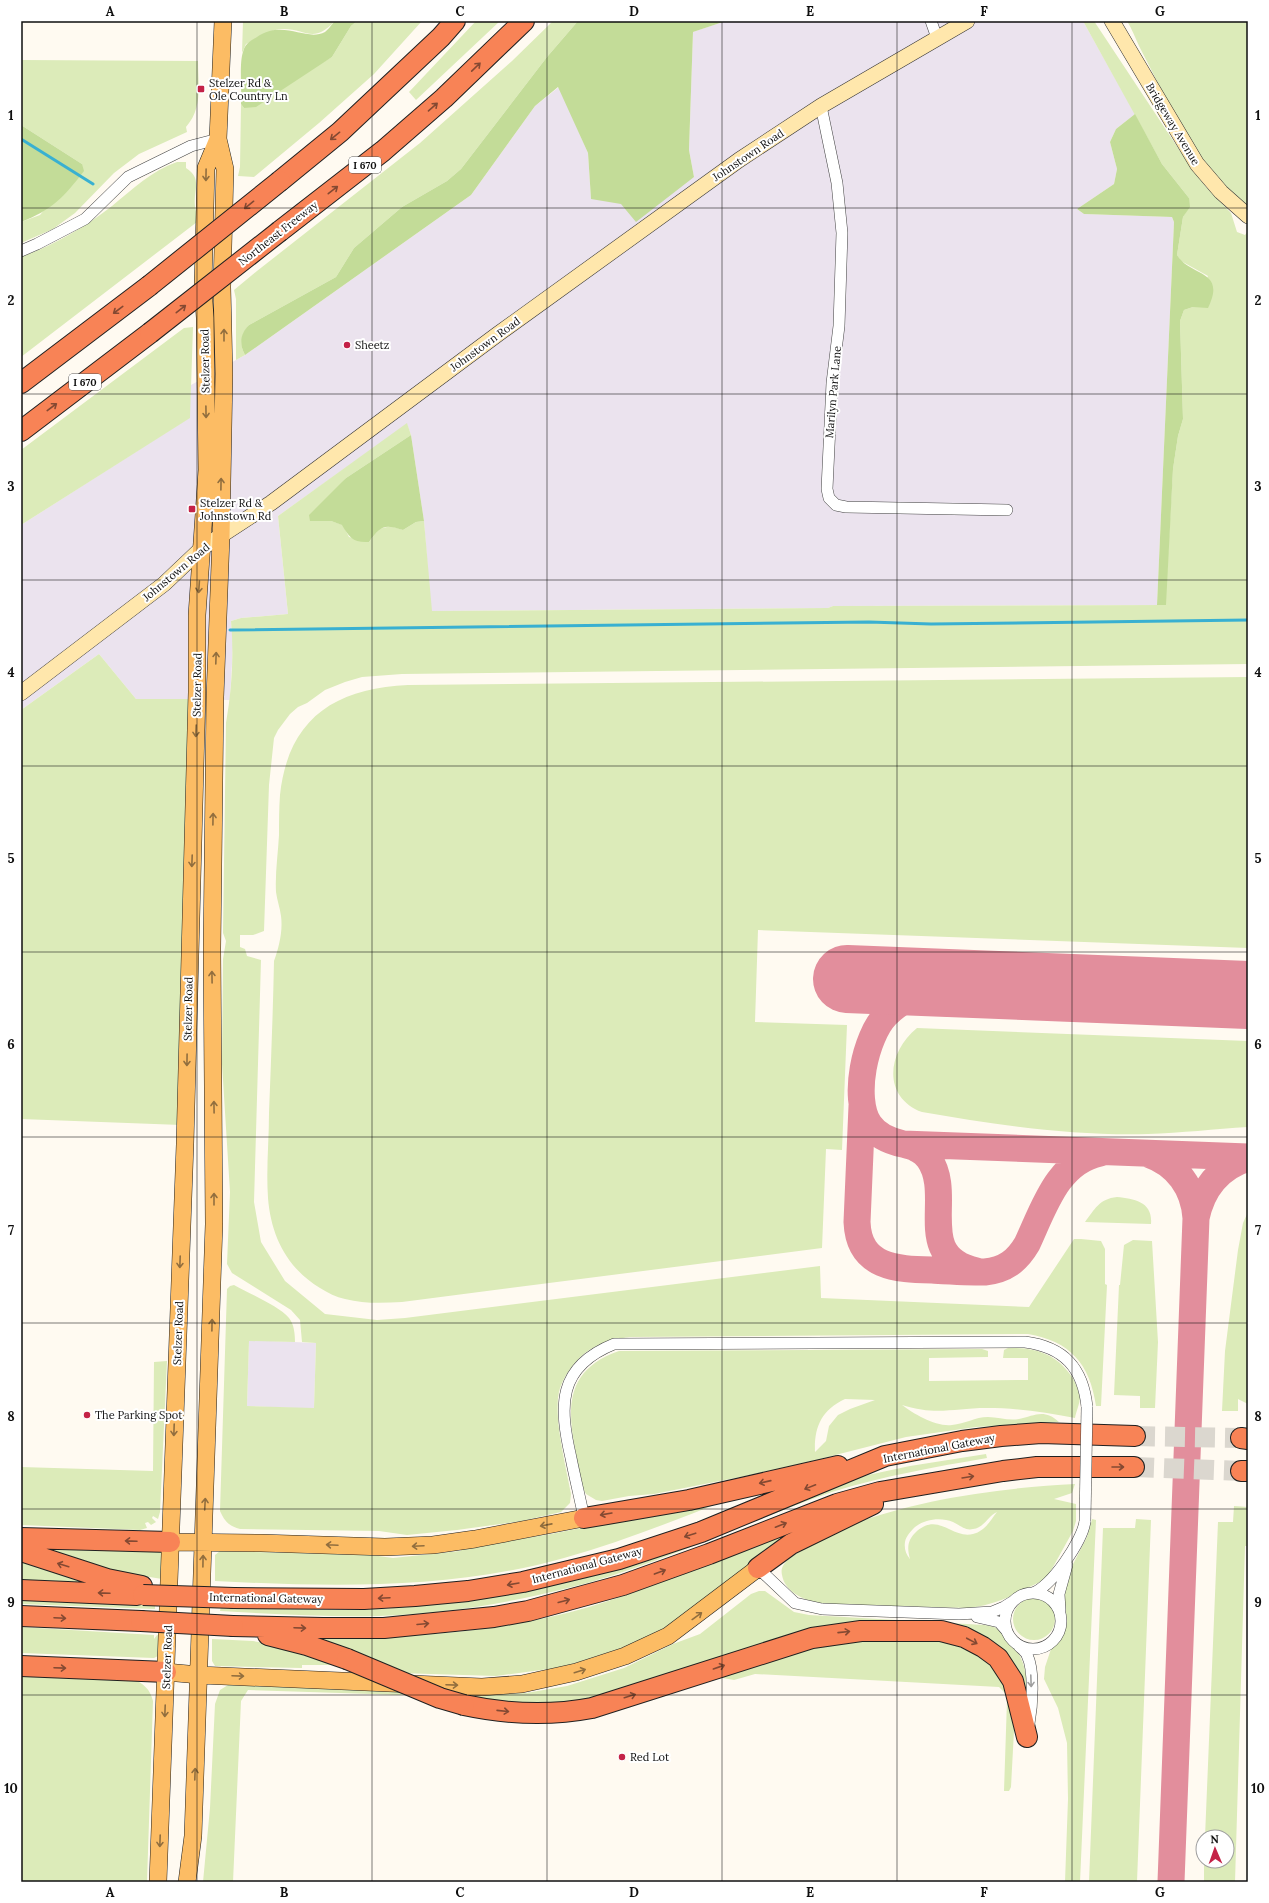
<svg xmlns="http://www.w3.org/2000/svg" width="1269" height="1903" viewBox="0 0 1269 1903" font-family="Lora,serif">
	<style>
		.industrial { fill: #ebe3ee }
		.green { fill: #dcebb9; fill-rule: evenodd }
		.forest { fill: #c3dc98 }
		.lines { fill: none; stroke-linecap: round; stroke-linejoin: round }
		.stream { stroke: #39b0d1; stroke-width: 3 }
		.taxiway { stroke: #e28e9c; stroke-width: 27 }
		.runway { stroke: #e28e9c; stroke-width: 68 }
		.highway-tunnel { stroke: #dbd7cf; stroke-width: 20; stroke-dasharray: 20 10; stroke-linecap: butt }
		.street-casing { stroke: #424242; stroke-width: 12 }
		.secondary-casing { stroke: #313131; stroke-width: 16 }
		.primary-casing { stroke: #202020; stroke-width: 18 }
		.highway-casing { stroke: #202020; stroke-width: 22 }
		.street { stroke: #fff; stroke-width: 11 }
		.secondary { stroke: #ffe7ac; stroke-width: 15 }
		.primary { stroke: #fcbc64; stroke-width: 17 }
		.highway { stroke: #f88356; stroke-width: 20 }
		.street-bridge-casing { stroke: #424242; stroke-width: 12; stroke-linecap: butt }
		.highway-bridge-casing { stroke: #202020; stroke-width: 22; stroke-linecap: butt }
		.street-bridge { stroke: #fff; stroke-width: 11 }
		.highway-bridge { stroke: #f88356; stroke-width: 20 }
		.oneway { stroke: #844932 }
		.oneway2 { stroke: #916e3e }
		.oneway3 { stroke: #9f9f9f }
		.grid { fill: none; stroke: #0f0f0f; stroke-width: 1; stroke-opacity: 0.55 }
		.poi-dot { fill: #c42247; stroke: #fff; stroke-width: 1.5 }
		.labels { text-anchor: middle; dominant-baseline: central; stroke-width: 4; stroke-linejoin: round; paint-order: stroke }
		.shield { fill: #fff; stroke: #575757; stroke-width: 1 }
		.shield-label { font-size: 10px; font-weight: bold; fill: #0f0f0f }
		.poi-label { font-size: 11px; fill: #0f0f0f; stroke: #fff; text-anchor: start }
		.street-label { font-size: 11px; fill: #0f0f0f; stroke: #fff }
		.neatline { fill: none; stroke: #0f0f0f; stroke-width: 1.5 }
		.grid-label { font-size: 13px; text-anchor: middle; font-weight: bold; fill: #0f0f0f }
	</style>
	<rect width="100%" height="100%" fill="#fffaf1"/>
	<path class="industrial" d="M726,21H1083L1135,114L1116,129L1110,142L1117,169L1114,184L1077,209L1084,214L1172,217L1174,222L1157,605L833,606L828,608L431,611L424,521L411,435L407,424L278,516L288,614L241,618L231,621L233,645L230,700L136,699L99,654L21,710V525L189,418L191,385L245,355L471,195L535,106L559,87L588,153L591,199L694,177L689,150L693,32Z
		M249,1340L316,1343L314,1409L247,1406Z"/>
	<path class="green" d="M243,21H335C312,45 307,28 281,29C272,29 255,40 246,44L242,53Z
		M357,21H422L374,74L319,123L254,177L238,176L240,167L241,104L244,108L332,57L351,26Z
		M476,21H500L416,100L409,92Z
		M553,21H578L547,57L461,169L447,181L402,207L354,248L336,277L249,325C241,334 239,344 245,355L236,360V299L234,290L257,271L420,143L512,61Z
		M1083,21H1094L1190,166L1206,187L1231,213L1237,232L1245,235L1248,231V664L402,674L362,677L345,682L325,690L307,703L298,707L290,714L278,730L274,738L269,785L264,931L253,935H240V947L245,949L247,956L261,960L254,1202L261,1242L285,1281L325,1314L377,1320L405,1318L820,1266L821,1298L1029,1307L1074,1239H1081L1101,1241L1105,1249V1284L1107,1285L1101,1406H1096C1090,1364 1070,1341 1028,1334L630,1337C607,1340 589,1346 574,1364C568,1371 563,1379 560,1388C552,1414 566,1465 571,1494L570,1503L561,1512L522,1521L457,1530L407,1535L379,1531L240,1529C229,1526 225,1522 220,1511L227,1289L230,1286L234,1285C248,1293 279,1306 289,1318C294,1324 295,1334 295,1342L249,1341L247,1406L314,1408L316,1343L302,1342L300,1320L291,1310L232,1273L227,1264L230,1192L222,1064L223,959L226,941L223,933L226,723C232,689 234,655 231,621L241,618L288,614L278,516L407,423L411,435L346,478L310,521H331L343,525L349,537L369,542L379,529L391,526L403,530L416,522L424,521L432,611L828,608L833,606L1165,605L1173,469L1178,436L1183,419L1180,321L1184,310L1193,307L1208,276L1181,261L1177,255L1183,217L1189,207V198L1162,164Z
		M1127,21H1248V206C1198,171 1167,99 1139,46C1135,37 1132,29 1127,21Z
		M21,60L198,61C198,85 203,108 186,127L187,132L139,154L114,173L75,213L53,229L21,243V222L40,215L82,164L21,125Z
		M177,162H186V168C203,179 193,190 195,206C196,212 197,216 197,222L21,357V257C54,245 84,228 112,206C133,189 151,171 177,162Z
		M193,327L190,418L21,525V450L184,328Z
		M99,654L136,699H188L189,821L181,1125L21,1119V710Z
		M1248,677V948L758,930L755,1022L847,1025L842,1150L826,1149L822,1248L402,1302C383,1303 364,1304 345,1299C336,1297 328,1293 320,1288C287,1268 271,1236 268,1198C266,1170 269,1141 269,1113C271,1062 273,1011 274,961C279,947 283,931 281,916C280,908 277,900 276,892C275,873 278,854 279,835C279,822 279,808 280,795C288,719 335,688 408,685Z
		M917,1028L1248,1041V1127C1215,1129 1181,1133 1148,1134C1073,1136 997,1125 922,1112C882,1097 887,1052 917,1028Z
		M1117,1197C1135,1199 1153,1202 1151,1224L1085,1222C1095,1209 1099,1199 1117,1197Z
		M1248,1212V1404L1238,1399V1411H1222L1225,1351L1238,1250L1243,1223Z
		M1133,1240L1152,1241L1158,1342L1155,1408H1140V1396L1114,1395L1119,1285H1120L1124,1245Z
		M1008,1348C1035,1347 1057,1354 1072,1377C1075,1382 1079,1390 1080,1397C1080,1403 1076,1412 1075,1418C1045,1412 1017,1408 987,1408C953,1408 937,1416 902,1405C914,1414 936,1427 952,1425C965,1424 975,1417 988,1417C998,1417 1009,1421 1019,1419C1034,1416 1044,1408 1059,1422L976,1427L906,1437L804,1463L740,1477L654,1494L629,1496L602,1501L596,1500L586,1494L582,1486C573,1431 550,1375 619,1351L982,1349L988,1351V1357L929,1358V1381L1028,1380V1358H1003L1004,1350ZM845,1399L875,1400L850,1409L838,1415L829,1426L826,1441L815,1452C814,1428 821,1410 845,1399Z
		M167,1361L160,1512L158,1519L153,1516L152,1518L156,1522L151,1525L148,1522L145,1523L147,1528L140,1530L21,1525V1467L153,1471L154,1362Z
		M986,1454L987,1458C935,1467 883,1476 832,1492C742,1523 656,1567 564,1589C504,1604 441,1614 379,1616C326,1617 273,1614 220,1611L221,1606L338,1610L384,1609L478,1599L868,1475L910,1466Z
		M1075,1484L1072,1493L1054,1499L1076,1504V1521L1073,1531L1048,1576L1042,1581C1017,1593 999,1604 970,1608L817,1604C802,1598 785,1592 782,1575C779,1563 793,1556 801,1551C869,1504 994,1488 1075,1484ZM997,1512C990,1521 985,1531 973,1534C952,1539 939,1512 917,1531C907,1540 907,1548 910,1559C906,1554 904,1549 905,1542C906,1536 911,1531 915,1527C925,1519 941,1517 953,1522C960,1525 965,1531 973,1529C984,1528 988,1516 997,1512Z
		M724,1501C671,1522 618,1543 564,1558C450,1590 331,1587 215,1581V1555L220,1551L371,1555L393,1558L460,1551L464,1548L551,1534L691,1506Z
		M1234,1506L1248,1507V1546H1245L1235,1882H1204V1861H1227V1837H1205L1218,1522H1233Z
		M1092,1519L1096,1520L1080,1882H1065L1068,1799L1067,1743L1058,1708L1044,1679L1045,1667L1051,1649L1060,1639L1066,1628L1067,1620L1064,1597L1069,1572L1087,1537Z
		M1136,1519L1151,1520L1137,1882H1089L1103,1528H1135Z
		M777,1536L781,1538L779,1542L697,1607L668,1626L631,1645L563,1667L496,1676L398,1673L313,1639C405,1638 500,1633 589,1607C653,1588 715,1561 777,1536Z
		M81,1547L160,1551L163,1556L162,1579L113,1571L38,1549L80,1550Z
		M21,1559L88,1583L21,1581Z
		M759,1591H765L794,1612L809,1615L984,1625C988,1626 993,1626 996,1628C1016,1639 1030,1671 1027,1693L1023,1694L998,1653L865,1624L582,1701L517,1705L464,1696L526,1693L567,1686L624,1668L673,1644L700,1634L751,1594Z
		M21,1596L155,1603V1609L21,1604Z
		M1013 1619a21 21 0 1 1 42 0a21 21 0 1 1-42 0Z
		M21,1627L154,1635V1639L157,1635H161L158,1656L154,1658L21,1653Z
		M937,1637L974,1648L1004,1678L1015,1712L1011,1787L1009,1791H1004L1007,1700L1006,1694L999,1687L755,1674L734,1680L717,1677L830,1640Z
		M212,1639L253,1641L285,1647L341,1665H302V1668L215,1666L212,1661Z
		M21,1674L133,1679C144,1684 150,1689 153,1701L147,1882H21Z
		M228,1685L398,1691L403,1695L248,1690L241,1701L233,1882H203L210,1808L215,1704L220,1690Z"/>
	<path class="forest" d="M335,21H357L351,26L332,57L256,107L244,108L241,104C242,90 239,64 243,52C245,44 250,41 257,37C284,19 306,42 325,32C328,30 332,24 335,21Z
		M578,21H726L693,32L689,150L694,177L636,222L621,204L591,199L588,153L558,87L535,106L471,195L245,355C239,344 240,334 249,325L336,277L354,248L402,207L447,181L461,169L547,57Z
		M1135,114L1162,164L1189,198L1190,207L1183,217L1177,255C1190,277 1227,269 1208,308L1193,307L1184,310L1180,321L1183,419L1178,436L1173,469L1166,605H1157L1174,222L1172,217L1084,214L1077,209L1114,184L1117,169L1110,142L1116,129Z
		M21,125L82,164L84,171C64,197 52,210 21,222Z
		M411,435L424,521L416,522L403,530C383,523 380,527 369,542C353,543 349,537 342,525L331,521H310L309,515L346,478Z"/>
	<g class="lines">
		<path class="stream" d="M21,139L93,184
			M230,630L869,622L931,624L1248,620"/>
		<path class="taxiway" d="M951,983C925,990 906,995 886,1015C865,1037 852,1098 869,1124C877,1136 889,1141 903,1144L1248,1157
			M862,1106L857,1222C859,1268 896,1269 932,1270C950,1271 967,1272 985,1272C1005,1270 1017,1261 1027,1244C1044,1208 1057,1162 1100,1153
			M903,1144C907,1145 913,1146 917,1149C922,1151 926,1155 929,1159C955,1196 912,1256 976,1271
			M1148,1154C1177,1164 1194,1188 1196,1218
			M1171,1882L1196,1218C1202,1189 1219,1167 1248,1158"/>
		<path class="runway" d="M847,979L1248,995"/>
		<path class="highway-tunnel" d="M1135,1436L1241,1438
			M1134,1467L1241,1471"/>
		<defs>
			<path id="street" d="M931,21L937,38
				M821,106L837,183L842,233L839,326L832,383L827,489L829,498L836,505L846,507L1007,510
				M21,251L37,244L85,219L128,177L191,146L218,139
				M584,1518C580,1498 575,1478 571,1458C559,1406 557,1367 614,1344L1025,1342C1064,1347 1083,1368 1087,1407
				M758,1568L795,1603L822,1609L959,1614L992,1612L1004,1607L1012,1602
				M1005 1621a28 28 0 1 1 56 0a28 28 0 1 1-56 0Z
				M1032,1593C1050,1589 1083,1540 1085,1521
				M1060,1610L1059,1594L1067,1565
				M977,1617L999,1622L1006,1630
				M1019,1646C1022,1649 1026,1652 1027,1655C1035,1671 1032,1707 1029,1724"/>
			<path id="secondary" d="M1112,21L1197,164L1221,192L1248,216
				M21,693L164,584L202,548L271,503L498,334L739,160L821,106L967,21"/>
			<path id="primary" d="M170,1542L261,1543L385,1547L433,1545L475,1539L584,1518
				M166,1672L199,1675L482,1687L522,1684L576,1672L625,1656L668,1636L758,1568
				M158,1882L185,1144L197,692V615L207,470L205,318L203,286L206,168L218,139
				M187,1882L193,1836L214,1224L212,949L215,697L221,537L224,374L222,287L225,169L218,139L223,21"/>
			<path id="highway" d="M280,181L340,132L441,37L455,21
				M280,231L383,151L444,98L524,21
				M21,383L149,286
				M21,431L150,333
				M1241,1438L1248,1439
				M1241,1471H1248
				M584,1518L689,1500L838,1466
				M21,1538L170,1542
				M21,1551L107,1579L142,1586
				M758,1568L791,1544L873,1504
				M21,1590L137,1595
				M234,1598L364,1599L415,1596L468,1591L523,1582L619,1559L701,1532L885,1456L962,1441L1001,1436L1041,1433L1135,1436
				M21,1616L141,1621
				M233,1626L323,1628H384L494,1617L528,1611L623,1585L709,1554L837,1504L880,1492L1003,1471L1037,1467H1134
				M268,1635L307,1645L347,1659
				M21,1666L166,1672
				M464,1705C506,1714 550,1716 592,1708L812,1638L861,1631H941L964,1637L983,1647L998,1658L1013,1681L1027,1737"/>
		</defs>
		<use href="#street" class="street-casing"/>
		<use href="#secondary" class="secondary-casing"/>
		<use href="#primary" class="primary-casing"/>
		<use href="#highway" class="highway-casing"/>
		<use href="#street" class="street"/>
		<use href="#secondary" class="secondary"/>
		<use href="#primary" class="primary"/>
		<use href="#highway" class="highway"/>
		<defs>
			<path id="street-bridge" d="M1085,1521L1087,1407"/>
			<path id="highway-bridge" d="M149,286L280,181
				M150,333L280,231
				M143,1595L234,1598
				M141,1621L233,1626
				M347,1659L440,1698L464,1705"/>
		</defs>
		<use href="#street-bridge" class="street-bridge-casing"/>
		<use href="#highway-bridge" class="highway-bridge-casing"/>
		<use href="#street-bridge" class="street-bridge"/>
		<use href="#highway-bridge" class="highway-bridge"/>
	</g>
	<defs><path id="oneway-shaft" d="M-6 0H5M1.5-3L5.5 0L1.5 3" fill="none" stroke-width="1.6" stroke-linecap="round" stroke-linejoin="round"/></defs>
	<g class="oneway">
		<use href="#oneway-shaft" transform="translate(476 67) rotate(-44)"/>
		<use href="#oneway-shaft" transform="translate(433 107) rotate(-41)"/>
		<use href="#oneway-shaft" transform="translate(335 136) rotate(141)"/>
		<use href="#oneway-shaft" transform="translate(333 190) rotate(-38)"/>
		<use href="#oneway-shaft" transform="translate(249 205) rotate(141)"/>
		<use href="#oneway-shaft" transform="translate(181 309) rotate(-38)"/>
		<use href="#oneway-shaft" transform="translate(118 310) rotate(143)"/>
		<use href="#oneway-shaft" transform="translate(52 407) rotate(-37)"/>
		<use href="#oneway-shaft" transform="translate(1118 1467)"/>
		<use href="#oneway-shaft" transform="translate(968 1477) rotate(-9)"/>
		<use href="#oneway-shaft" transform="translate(765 1482) rotate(167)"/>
		<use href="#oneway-shaft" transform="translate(810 1487) rotate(158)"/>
		<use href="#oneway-shaft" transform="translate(606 1514) rotate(170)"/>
		<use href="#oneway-shaft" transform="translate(781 1525) rotate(-21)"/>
		<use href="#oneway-shaft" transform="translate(690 1535) rotate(162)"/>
		<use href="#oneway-shaft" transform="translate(131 1541) rotate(-178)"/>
		<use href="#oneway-shaft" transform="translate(63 1565) rotate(-163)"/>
		<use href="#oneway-shaft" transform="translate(660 1572) rotate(-20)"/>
		<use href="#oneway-shaft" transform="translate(513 1584) rotate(170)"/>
		<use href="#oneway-shaft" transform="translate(104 1593) rotate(-178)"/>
		<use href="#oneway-shaft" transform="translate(384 1598) rotate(177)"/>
		<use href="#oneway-shaft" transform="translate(564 1601) rotate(-15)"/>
		<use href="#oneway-shaft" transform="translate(60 1618) rotate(3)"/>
		<use href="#oneway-shaft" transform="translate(423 1624) rotate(-5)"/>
		<use href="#oneway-shaft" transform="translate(300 1628) rotate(2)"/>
		<use href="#oneway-shaft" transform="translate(844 1632) rotate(-6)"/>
		<use href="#oneway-shaft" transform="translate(972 1641) rotate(28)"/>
		<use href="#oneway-shaft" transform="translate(719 1667) rotate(-19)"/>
		<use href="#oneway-shaft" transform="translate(60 1668) rotate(2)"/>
		<use href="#oneway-shaft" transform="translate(630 1696) rotate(-17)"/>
		<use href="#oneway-shaft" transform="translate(503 1711) rotate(6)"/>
	</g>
	<g class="oneway2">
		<use href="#oneway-shaft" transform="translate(206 175) rotate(91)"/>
		<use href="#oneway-shaft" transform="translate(224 335) rotate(-90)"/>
		<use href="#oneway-shaft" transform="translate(206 412) rotate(89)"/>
		<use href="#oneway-shaft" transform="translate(221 484) rotate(-89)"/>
		<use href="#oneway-shaft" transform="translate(199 587) rotate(94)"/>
		<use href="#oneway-shaft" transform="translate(216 658) rotate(-88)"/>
		<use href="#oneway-shaft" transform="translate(196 731) rotate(92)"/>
		<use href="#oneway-shaft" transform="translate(213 819) rotate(-89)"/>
		<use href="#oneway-shaft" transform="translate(192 861) rotate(92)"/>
		<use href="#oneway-shaft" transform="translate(212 977) rotate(-91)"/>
		<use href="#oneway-shaft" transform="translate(187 1060) rotate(91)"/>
		<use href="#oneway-shaft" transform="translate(214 1107) rotate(-91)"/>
		<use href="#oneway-shaft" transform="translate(214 1199) rotate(-90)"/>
		<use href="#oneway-shaft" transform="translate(180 1262) rotate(92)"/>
		<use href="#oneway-shaft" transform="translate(212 1325) rotate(-89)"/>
		<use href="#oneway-shaft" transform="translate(174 1430) rotate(92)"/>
		<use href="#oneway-shaft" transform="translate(205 1504) rotate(-87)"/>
		<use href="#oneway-shaft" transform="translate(546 1525) rotate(169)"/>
		<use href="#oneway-shaft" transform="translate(332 1545) rotate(-177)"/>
		<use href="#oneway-shaft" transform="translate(418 1546) rotate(177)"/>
		<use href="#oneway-shaft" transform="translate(203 1561) rotate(-89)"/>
		<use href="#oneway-shaft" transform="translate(697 1616) rotate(-36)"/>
		<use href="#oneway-shaft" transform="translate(580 1671) rotate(-17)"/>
		<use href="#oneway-shaft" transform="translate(238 1676) rotate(2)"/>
		<use href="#oneway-shaft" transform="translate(452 1685) rotate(2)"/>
		<use href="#oneway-shaft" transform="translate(165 1711) rotate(92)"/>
		<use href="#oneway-shaft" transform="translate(195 1774) rotate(-88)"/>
		<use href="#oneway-shaft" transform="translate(160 1841) rotate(92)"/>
	</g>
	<use class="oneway3" href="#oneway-shaft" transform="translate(1031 1681) rotate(88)"/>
	<path class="grid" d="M197,21V1882M372,21V1882M547,21V1882M722,21V1882M897,21V1882M1072,21V1882M21,208H1248M21,394H1248M21,580H1248M21,766H1248M21,952H1248M21,1137H1248M21,1323H1248M21,1509H1248M21,1695H1248"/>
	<g class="poi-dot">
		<rect x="197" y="85" width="8" height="8" rx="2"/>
		<circle cx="347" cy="345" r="4"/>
		<rect x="188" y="505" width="8" height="8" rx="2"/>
		<circle cx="87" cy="1415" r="4"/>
		<circle cx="622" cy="1757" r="4"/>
	</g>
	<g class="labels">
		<g class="shield">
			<rect x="349" y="157" width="32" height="16" rx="3"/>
			<rect x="69" y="374" width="32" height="16" rx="3"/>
		</g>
		<g class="shield-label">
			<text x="365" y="165">I 670</text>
			<text x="85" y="382">I 670</text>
		</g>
		<g class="poi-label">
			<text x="209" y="83">Stelzer Rd &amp;<tspan x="209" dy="13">Ole Country Ln</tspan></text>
			<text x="355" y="345">Sheetz</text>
			<text x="200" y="503">Stelzer Rd &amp;<tspan x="200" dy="13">Johnstown Rd</tspan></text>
			<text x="95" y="1415">The Parking Spot</text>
			<text x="630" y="1757">Red Lot</text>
		</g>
		<g class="street-label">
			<text transform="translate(1173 124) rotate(59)">Bridgeway Avenue</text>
			<text transform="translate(748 155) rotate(-34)">Johnstown Road</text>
			<text transform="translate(278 233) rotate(-38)">Northeast Freeway</text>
			<text transform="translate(485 344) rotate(-36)">Johnstown Road</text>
			<text transform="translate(205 361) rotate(-91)">Stelzer Road</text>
			<text transform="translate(833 392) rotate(-85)">Marilyn Park Lane</text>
			<text transform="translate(176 572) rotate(-40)">Johnstown Road</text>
			<text transform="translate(197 685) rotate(-89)">Stelzer Road</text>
			<text transform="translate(188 1009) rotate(-89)">Stelzer Road</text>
			<text transform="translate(178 1333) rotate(-88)">Stelzer Road</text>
			<text transform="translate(939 1448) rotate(-11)">International Gateway</text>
			<text transform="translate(587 1565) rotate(-15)">International Gateway</text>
			<text transform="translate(266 1598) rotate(1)">International Gateway</text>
			<text transform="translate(167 1657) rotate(-88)">Stelzer Road</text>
		</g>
	</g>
	<rect width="1269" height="1903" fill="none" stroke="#ffffff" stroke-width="44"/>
	<g transform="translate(1215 1849) rotate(358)"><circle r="19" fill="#ffffff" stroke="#9f9f9f"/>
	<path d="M0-3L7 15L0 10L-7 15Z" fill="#c42247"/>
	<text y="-6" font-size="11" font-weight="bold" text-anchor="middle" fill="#0f0f0f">N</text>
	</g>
	<rect x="22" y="22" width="1225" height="1859" class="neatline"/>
	<g class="grid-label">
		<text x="110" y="16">A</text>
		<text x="284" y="16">B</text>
		<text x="460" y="16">C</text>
		<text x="634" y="16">D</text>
		<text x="810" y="16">E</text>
		<text x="984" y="16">F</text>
		<text x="1160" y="16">G</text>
		<text x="11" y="120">1</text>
		<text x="1258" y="120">1</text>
		<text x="11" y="305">2</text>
		<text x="1258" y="305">2</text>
		<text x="11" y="491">3</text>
		<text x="1258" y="491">3</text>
		<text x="11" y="677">4</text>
		<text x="1258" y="677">4</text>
		<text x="11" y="863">5</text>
		<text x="1258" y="863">5</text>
		<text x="11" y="1049">6</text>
		<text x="1258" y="1049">6</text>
		<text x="11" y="1235">7</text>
		<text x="1258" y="1235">7</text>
		<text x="11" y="1421">8</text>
		<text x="1258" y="1421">8</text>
		<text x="11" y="1607">9</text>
		<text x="1258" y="1607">9</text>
		<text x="11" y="1793">10</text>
		<text x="1258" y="1793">10</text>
		<text x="110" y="1897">A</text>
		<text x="284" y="1897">B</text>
		<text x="460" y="1897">C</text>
		<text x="634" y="1897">D</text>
		<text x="810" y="1897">E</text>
		<text x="984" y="1897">F</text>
		<text x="1160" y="1897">G</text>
	</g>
</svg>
